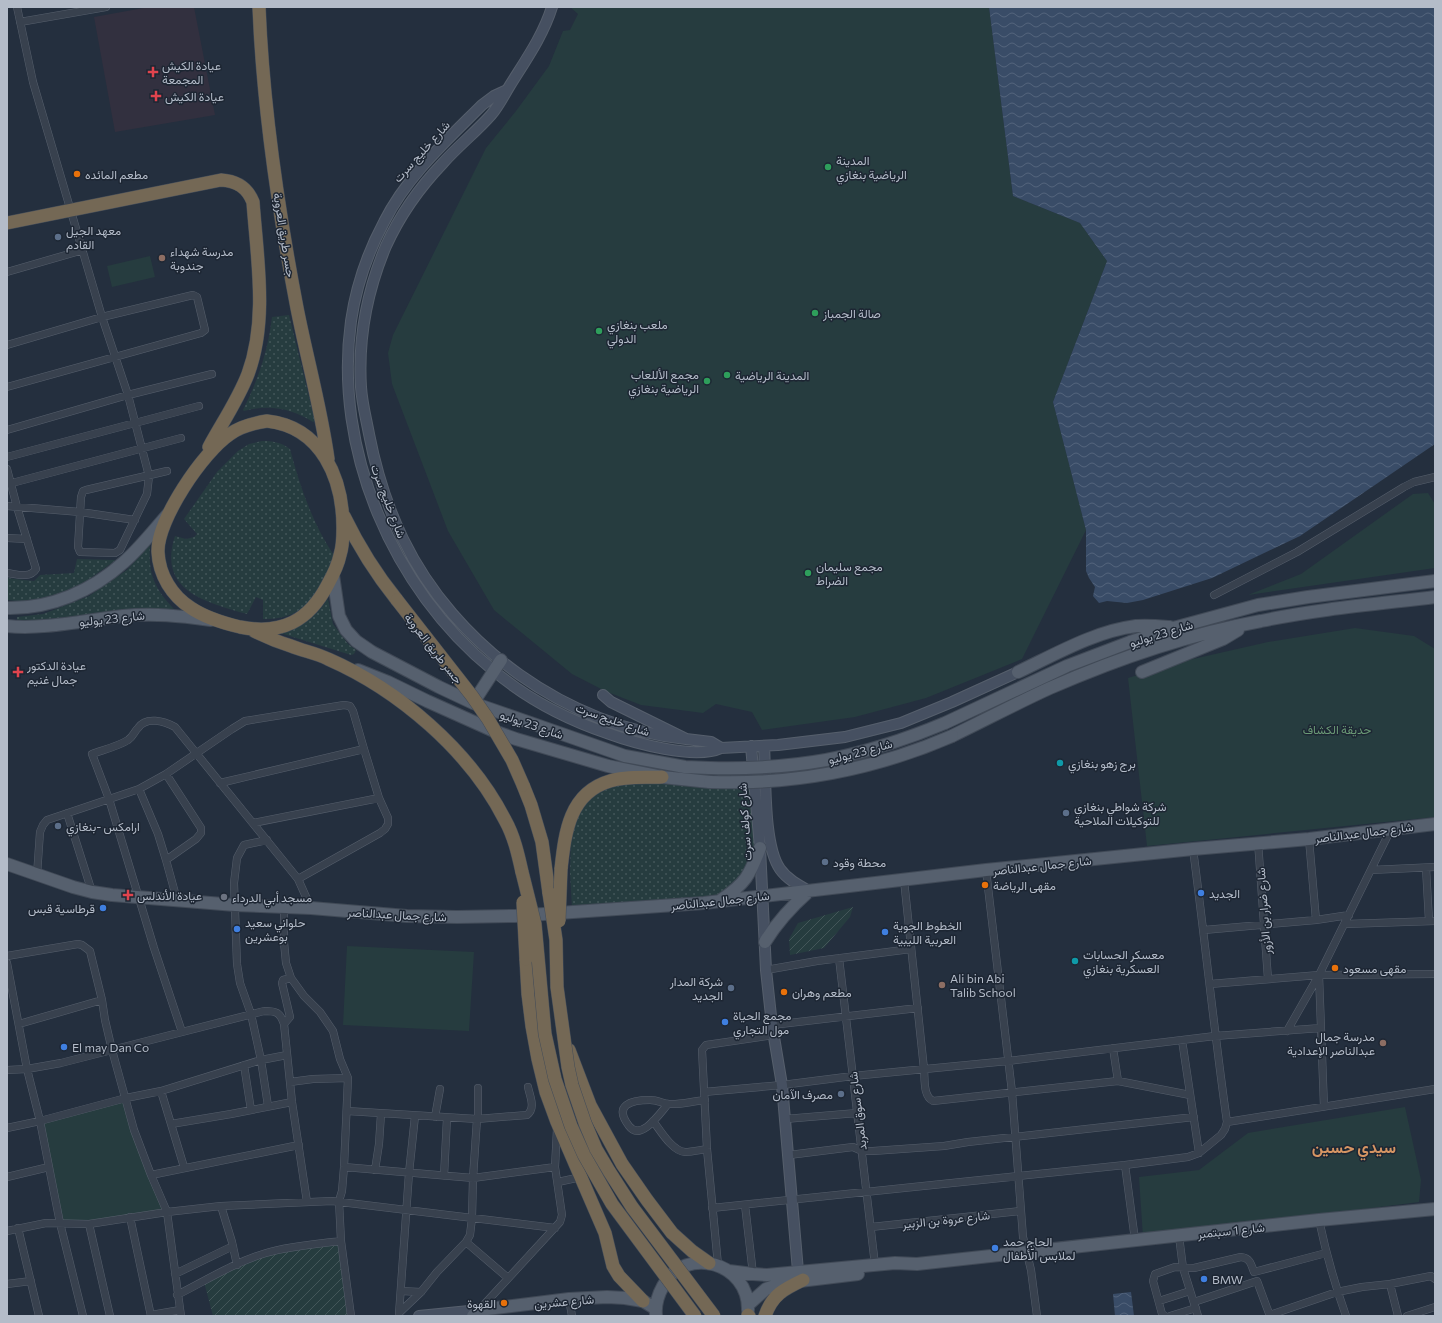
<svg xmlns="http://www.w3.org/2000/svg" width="1442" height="1323" viewBox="0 0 1442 1323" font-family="Commissioner,Vazirmatn,sans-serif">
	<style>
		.medical { fill: #32303f }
		.grass { fill: url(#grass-dots) }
		.park { fill: #263c3f }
		.garden { fill: url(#garden-furrows) }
		.water { fill: url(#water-waves) }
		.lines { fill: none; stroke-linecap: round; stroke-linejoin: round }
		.street-casing { stroke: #565f6c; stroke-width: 8 }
		.secondary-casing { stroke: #565f6c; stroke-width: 12 }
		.primary-casing { stroke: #414a57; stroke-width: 14 }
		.highway-casing { stroke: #434c59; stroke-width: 14 }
		.street { stroke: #38414e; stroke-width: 7 }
		.secondary { stroke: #465061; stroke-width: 10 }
		.primary { stroke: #56606e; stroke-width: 12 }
		.highway { stroke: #746855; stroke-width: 13 }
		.primary-bridge-casing { stroke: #414a57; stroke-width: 14; stroke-linecap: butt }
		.highway-bridge-casing { stroke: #434c59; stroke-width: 14; stroke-linecap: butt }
		.primary-bridge { stroke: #56606e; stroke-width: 12 }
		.highway-bridge { stroke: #746855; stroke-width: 13 }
		.health-dot { fill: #e0444e; stroke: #1d2633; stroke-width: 1.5 }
		.leisure-dot { fill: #2e9e5b; stroke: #1d2633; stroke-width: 1.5 }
		.food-dot { fill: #e8710a; stroke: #1d2633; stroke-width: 1.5 }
		.service-dot { fill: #5c6f8a; stroke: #1d2633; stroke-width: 1.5 }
		.education-dot { fill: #8d6e63; stroke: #1d2633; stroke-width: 1.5 }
		.culture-dot { fill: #0f9aa8; stroke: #1d2633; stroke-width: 1.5 }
		.shop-dot { fill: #3f7fe0; stroke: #1d2633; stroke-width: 1.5 }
		.worship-dot { fill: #6b7280; stroke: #1d2633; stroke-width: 1.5 }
		.labels { text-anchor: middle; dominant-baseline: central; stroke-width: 3; stroke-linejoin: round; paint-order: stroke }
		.poi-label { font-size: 12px; fill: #b4bcc9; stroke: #1d2633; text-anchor: start }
		.street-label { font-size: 12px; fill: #b4bcc9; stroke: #1d2633 }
		.park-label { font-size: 12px; fill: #6b9a76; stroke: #1d2633 }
		.district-label { font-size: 16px; font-weight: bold; fill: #d59563; stroke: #1d2633 }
	</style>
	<defs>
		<pattern id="grass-dots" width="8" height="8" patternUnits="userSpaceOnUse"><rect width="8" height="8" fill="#263c3f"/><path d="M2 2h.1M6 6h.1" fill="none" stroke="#435659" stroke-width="1.8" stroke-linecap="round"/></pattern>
		<pattern id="garden-furrows" width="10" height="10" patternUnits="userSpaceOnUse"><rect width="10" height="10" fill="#263c3f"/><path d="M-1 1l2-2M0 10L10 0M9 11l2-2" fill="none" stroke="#435659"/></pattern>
		<pattern id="water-waves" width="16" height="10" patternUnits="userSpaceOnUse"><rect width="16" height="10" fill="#394c67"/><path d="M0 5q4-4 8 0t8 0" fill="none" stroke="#53647b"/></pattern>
	</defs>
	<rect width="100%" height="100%" fill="#242f3e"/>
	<path class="medical" d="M149,7H194L215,115L115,132L94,17Z"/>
	<path class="grass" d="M289,315L315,421L313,422C292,408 268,404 244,411L243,410C258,380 268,351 272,317Z
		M262,441C273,441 281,442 290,449C300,487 313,525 335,557C317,592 308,620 263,619V600L256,597L247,614C206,602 157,591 175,536L186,539L194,537L197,534L184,519L217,472L238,451L249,444Z
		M150,545C148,576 155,589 176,611L99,614L17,622V617L43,614L64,606L89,596L127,570Z
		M77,559L116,560L85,582L59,594L27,602L7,600V578L34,581L40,575L74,573Z
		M328,599L333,624L348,644L356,650L354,654L351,655L280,633C305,625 313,619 328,599Z
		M659,780L752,788L757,845L744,873L718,898L572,908L570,873L571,835L582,802L603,787Z"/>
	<path class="park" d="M570,7H989L1013,196L1080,223L1107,261L1053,402L1086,530L1022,659L926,698L855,717L762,730L752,712L716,704L703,713L641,705L605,691L572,674L494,610L448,531L392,384L388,353L393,335L486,148L516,111L549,66L563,31L570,30L578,14Z
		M150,256L155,277L112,287L107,266Z
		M1428,493L1435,504V568L1248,595L1301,574L1413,494Z
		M1355,628L1414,636L1435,649V817L1147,846L1128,678L1180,662L1268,642Z
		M347,946L474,952L469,1031L343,1025Z
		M126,1099L167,1212L89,1223H60L39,1117Z
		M1405,1107L1421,1180L1419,1202L1143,1237L1139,1177L1199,1170L1248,1133Z"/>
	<path class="garden" d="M853,907L850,917L824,948L790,955L789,939L798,923Z
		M341,1241L350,1316H213L204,1282L264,1254Z"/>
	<path class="water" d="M989,7H1435V444L1300,536L1212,578L1143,600L1127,603L1107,601L1099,603L1093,596L1095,587L1089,578L1086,571V530L1053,402L1107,261L1080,223L1013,196Z
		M1131,1292L1134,1316H1115L1113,1294Z"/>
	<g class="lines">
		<defs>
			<path id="street" d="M17,7L33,82L102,317L128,395L149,476L147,494L120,550L115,553L80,552L78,547L81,497L83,491L86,490L167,471
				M20,22L106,7
				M7,272L83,250
				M7,345L102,317L193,295L197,297L205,330L201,333L7,387
				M7,430L128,395L212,374
				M7,457L199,406
				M7,469L17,507L36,569C30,579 16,574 7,573
				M12,483L181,438
				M7,506L80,512L135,520
				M7,538L27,539
				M1214,595L1297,552L1404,487L1414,482L1435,477
				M166,774L201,828V833L196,839L166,860
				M220,783L364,749
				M139,789L158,834L166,860L177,900
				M67,813L92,892
				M253,823L379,798
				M1309,839L1316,920
				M267,840L244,845L237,858L234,883L237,964L240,983L251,1014L261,1060L268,1106
				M1258,842L1268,979
				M1193,849C1205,940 1214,1031 1227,1122
				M1426,868L1429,921
				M986,870L1012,1092L1023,1237L1031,1270L1037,1316
				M1371,870L1435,867
				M37,875L40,832L43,825L47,820L139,789L166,774L232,729L245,721L344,705L350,706L353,711L364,749L379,798L388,818V824L385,829L380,833L298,879
				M904,880L924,1069C925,1080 923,1096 933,1101L1118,1081L1190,1095
				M284,908V942L286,963L291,978L304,996L320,1012L333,1031L340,1059L348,1078L344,1167L342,1191L339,1201L341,1241L351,1316
				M1345,924L1435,921
				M1204,930L1316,920L1349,915
				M7,956L78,944L82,945L90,951L102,1000L105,1020L112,1050L134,1130L151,1175L167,1212L181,1316
				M839,958L875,1265
				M7,963L27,1069L40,1121L60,1223L83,1316
				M766,970L817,961L911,949
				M1319,975L1324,1107
				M1210,984L1319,975L1435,974
				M19,1024L102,1000
				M284,1024L290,1017L282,983L283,980L291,978
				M772,1025L918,1008
				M1287,1031L1319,975L1391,829
				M182,1032L154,948L109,799L92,754C103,750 119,746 128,740C133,737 134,732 138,728C146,716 164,721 175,727L298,879L311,908
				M1182,1040L1199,1153
				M1113,1048L1118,1081
				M244,1065L251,1110
				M7,1070L27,1069L61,1063L264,1011C276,1011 280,1012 284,1024L292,1102L307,1202
				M290,1082L313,1079L348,1078
				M161,1091L184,1167
				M704,1092L782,1085L853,1076L1008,1061L1215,1036L1321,1028
				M668,1104C660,1113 641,1142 629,1126C613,1105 631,1100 650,1100C657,1100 662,1103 668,1104C680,1105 693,1101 705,1100
				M347,1111L477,1119L527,1115C536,1108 530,1097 528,1087
				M435,1117L440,1089
				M478,1119V1088
				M785,1119L857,1113
				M653,1121C660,1130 672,1151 685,1152C692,1152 700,1150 707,1149
				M171,1124L231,1114L292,1102
				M7,1128L40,1121L126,1098L161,1091L261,1060L287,1055
				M789,1155L853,1147L862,1151H873L944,1146L968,1142L1194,1117
				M344,1167L473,1178L555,1167
				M375,1170L379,1144L381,1114
				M151,1175L299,1145
				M444,1176L447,1118
				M7,1177L49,1167
				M558,1182L581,1177
				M745,1205L753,1274
				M221,1206L232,1242L237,1265
				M712,1208L1125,1165
				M130,1217L151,1316
				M1319,1220C1326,1253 1335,1285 1346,1316
				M89,1224L110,1316
				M871,1227L1021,1211
				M18,1228L39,1316
				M7,1231L46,1223L89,1224L167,1212L221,1206L332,1201L555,1228
				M1179,1236L1183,1268L1198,1316
				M1135,1240L1125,1165L1188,1157L1199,1153L1221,1135L1225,1129L1227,1122L1435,1089
				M466,1242L508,1278
				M718,1265L707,1149L702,1050L706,1045L774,1035
				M175,1274L233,1246
				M7,1284L31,1281
				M1390,1284L1398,1316
				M401,1291L421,1292
				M177,1295C205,1281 235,1262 266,1253C290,1246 316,1244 341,1241
				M569,1299L572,1316
				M1159,1301L1190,1291
				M1194,1302L1257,1281L1270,1316
				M479,1310L560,1222L562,1215L555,1167L557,1129
				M400,1312L421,1292L437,1272L466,1242L470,1235L472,1218L473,1178L477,1119
				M399,1314L409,1173L415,1116
				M151,1315L180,1310
				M1270,1315L1337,1292L1362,1287L1390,1284L1431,1276L1435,1279
				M1165,1316L1162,1314L1153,1281L1155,1274L1175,1267L1194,1268L1241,1257C1250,1258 1251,1264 1254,1272L1326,1253
				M1170,1316L1196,1308
				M1407,1316L1435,1307"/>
			<path id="secondary" d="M552,7C543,36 525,61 509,87C503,97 498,107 491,115C476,132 458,146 443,163C420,187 400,215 386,246C367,291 358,338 361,387C362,403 366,418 369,434C376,470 387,506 403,539C455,646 567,727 686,739
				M507,90L494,96L482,105C446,141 407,176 384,222C368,252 356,287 351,321C333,450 393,589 493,670C526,698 566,719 607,733C634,743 695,760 721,748
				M603,695L611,702L686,739L711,742L721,748L778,745L845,737L901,723L952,702L1018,672
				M751,746L760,848L766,970L772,1025L782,1085L798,1271
				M764,746C766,777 763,845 780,869C787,879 798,885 809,891
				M419,1316L479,1310"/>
			<path id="primary" d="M333,575L339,616L346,630L356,641L372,652L439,687L473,703L625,756L685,767L710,768
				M7,608C51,609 92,591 124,562C140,548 154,530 168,514
				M7,626C43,630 86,620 123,616C154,613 180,616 211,620
				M358,670L388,682L427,701L494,731L516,739L608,766L662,777L710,782
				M1018,672C1054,655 1095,631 1136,626C1147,625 1158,626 1170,627
				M1142,672L1223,639L1238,630
				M473,703L501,660
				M945,723L1067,666L1130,642L1177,627L1258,605L1308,597L1435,581
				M952,736C985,720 1017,703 1050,688C1116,659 1190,634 1261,621C1318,609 1377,604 1435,597
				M7,864L73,887L92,892L112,895L235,905L311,908L407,916L457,917L515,916L704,903L986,870L1193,849L1309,839L1435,824
				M721,900C746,883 749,876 760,848
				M765,942C777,922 791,907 809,891
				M729,1271L753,1274L767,1275L895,1263L917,1264L1319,1220L1435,1209
				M749,1304L766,1289L783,1283L858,1274
				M656,1315C655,1304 658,1295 663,1286C686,1244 749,1263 748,1310
				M473,1316L479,1310L569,1299L607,1297L625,1298L643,1301L656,1309"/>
			<path id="highway" d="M259,7C263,108 278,209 297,308C307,359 321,408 328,459
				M7,223L221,180C237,181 247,187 253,202C257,258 268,320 248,374C238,400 222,423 209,447
				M267,421C322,427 343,479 343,528C343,537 343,546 340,555C338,565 333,575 328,584C309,621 282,635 240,627C223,623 206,618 191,608C172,596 159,575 158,552C157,520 203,452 230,434C241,426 254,423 267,421Z
				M344,516C359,547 376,574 397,600
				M254,631C266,637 278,642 291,646C303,651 316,653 328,659C399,690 470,751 505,820C514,836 518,854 522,872
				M523,785L531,805L542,842L549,893
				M561,869C565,833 569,793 610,781C626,776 645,778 662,777
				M526,959L528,994L532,1026L538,1059L546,1092L557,1122L605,1233L613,1266L619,1276L643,1301
				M569,1050L590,1105L622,1164L647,1200L672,1233L692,1251L709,1263
				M748,1315L749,1316
				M765,1316C772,1295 784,1289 803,1280"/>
		</defs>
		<use href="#street" class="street-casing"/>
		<use href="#secondary" class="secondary-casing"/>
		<use href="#primary" class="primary-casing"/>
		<use href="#highway" class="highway-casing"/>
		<use href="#street" class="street"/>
		<use href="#secondary" class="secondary"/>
		<use href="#primary" class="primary"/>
		<use href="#highway" class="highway"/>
		<defs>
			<path id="primary-bridge" d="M710,768C749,769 787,767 826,760C867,752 907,739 945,723
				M710,782C794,785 876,769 952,736"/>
			<path id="highway-bridge" d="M397,600L472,696L488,719L512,760L523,785
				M522,872L535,924L545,1034L555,1079L571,1126L584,1155L612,1204L695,1316
				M549,893L556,940L557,987L568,1067L572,1085L585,1123L596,1149L609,1171L632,1207L714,1316
				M523,902L526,959
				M559,921L561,869"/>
		</defs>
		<use href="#primary-bridge" class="primary-bridge-casing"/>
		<use href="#highway-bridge" class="highway-bridge-casing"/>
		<use href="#primary-bridge" class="primary-bridge"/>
		<use href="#highway-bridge" class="highway-bridge"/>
	</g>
	<g class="health-dot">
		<path d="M151 66h4v4h4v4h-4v4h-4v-4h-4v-4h4z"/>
		<path d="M154 90h4v4h4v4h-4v4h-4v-4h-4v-4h4z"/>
		<path d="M16 666h4v4h4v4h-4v4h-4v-4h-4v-4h4z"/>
		<path d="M126 889h4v4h4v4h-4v4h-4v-4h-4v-4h4z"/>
	</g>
	<g class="leisure-dot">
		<circle cx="828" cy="167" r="4"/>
		<circle cx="815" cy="313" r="4"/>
		<circle cx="599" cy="331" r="4"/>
		<circle cx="727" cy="375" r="4"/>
		<circle cx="707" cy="381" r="4"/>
		<circle cx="808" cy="573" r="4"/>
	</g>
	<g class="food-dot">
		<circle cx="77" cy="174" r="4"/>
		<circle cx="985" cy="885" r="4"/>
		<circle cx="1335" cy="968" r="4"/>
		<circle cx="784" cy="992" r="4"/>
		<circle cx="504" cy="1303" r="4"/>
	</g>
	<g class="service-dot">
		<circle cx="58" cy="237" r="4"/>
		<circle cx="1066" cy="813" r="4"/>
		<circle cx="58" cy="826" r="4"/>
		<circle cx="825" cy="862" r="4"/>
		<circle cx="731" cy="988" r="4"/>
		<circle cx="841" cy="1094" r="4"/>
	</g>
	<g class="education-dot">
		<circle cx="162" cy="258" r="4"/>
		<circle cx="942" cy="985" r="4"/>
		<circle cx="1383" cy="1043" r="4"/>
	</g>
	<g class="culture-dot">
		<circle cx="1060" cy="763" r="4"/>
		<circle cx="1075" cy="961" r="4"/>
	</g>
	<g class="shop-dot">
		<circle cx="1201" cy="893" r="4"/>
		<circle cx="103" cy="908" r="4"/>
		<circle cx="237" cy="929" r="4"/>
		<circle cx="885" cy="932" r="4"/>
		<circle cx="725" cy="1022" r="4"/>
		<circle cx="64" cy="1047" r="4"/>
		<circle cx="995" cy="1248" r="4"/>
		<circle cx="1204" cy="1279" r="4"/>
	</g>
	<circle class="worship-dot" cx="224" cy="897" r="4"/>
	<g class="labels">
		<g class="poi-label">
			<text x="162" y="65">عيادة الكيش<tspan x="162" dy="14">المجمعة</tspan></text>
			<text x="165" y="96">عيادة الكيش</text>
			<text x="836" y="160">المدينة<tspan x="836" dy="14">الرياضية بنغازي</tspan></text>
			<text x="85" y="174">مطعم المائده</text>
			<text x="66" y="230">معهد الجيل<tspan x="66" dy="14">القادم</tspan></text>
			<text x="170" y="251">مدرسة شهداء<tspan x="170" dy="14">جندوبة</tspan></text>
			<text x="823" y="313">صالة الجمباز</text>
			<text x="607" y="324">ملعب بنغازي<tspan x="607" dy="14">الدولي</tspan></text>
			<text x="699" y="374" text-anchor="end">مجمع الأللعاب<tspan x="699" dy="14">الرياضية بنغازي</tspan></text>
			<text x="735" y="375">المدينة الرياضية</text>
			<text x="816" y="566">مجمع سليمان<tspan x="816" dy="14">الضراط</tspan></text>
			<text x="27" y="665">عيادة الدكتور<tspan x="27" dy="14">جمال غنيم</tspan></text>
			<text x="1068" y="763">برج زهو بنغازي</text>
			<text x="1074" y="806">شركة شواطي بنغازي<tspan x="1074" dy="14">للتوكيلات الملاحية</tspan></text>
			<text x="66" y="826">ارامكس -بنغازي</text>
			<text x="833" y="862">محطة وقود</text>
			<text x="993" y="885">مقهى الرياضة</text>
			<text x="1209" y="893">الجديد</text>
			<text x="137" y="895">عيادة الأندلس</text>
			<text x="232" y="897">مسجد أبي الدرداء</text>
			<text x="95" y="908" text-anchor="end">قرطاسية قبس</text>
			<text x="245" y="922">حلواني سعيد<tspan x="245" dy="14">بوعشرين</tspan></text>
			<text x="893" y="925">الخطوط الجوية<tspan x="893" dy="14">العربية الليبية</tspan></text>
			<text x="1083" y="954">معسكر الحسابات<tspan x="1083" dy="14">العسكرية بنغازي</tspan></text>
			<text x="1343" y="968">مقهى مسعود</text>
			<text x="950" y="978">Ali bin Abi<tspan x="950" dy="14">Talib School</tspan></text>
			<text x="723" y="981" text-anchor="end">شركة المدار<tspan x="723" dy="14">الجديد</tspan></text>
			<text x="792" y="992">مطعم وهران</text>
			<text x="733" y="1015">مجمع الحياة<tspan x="733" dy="14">مول التجاري</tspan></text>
			<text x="1375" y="1036" text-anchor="end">مدرسة جمال<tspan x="1375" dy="14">عبدالناصر الإعدادية</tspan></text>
			<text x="72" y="1047">El may Dan Co</text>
			<text x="833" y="1094" text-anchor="end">مصرف الآمان</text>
			<text x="1003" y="1241">الحاج حمد<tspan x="1003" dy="14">لملابس الأطفال</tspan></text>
			<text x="1212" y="1279">BMW</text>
			<text x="496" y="1303" text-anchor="end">القهوة</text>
		</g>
		<g class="street-label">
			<text transform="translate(421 151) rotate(-48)">شارع خليج سرت</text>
			<text transform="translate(285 235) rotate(81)">جسر طريق العروبة</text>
			<text transform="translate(389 501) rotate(69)">شارع خليج سرت</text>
			<text transform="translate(112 618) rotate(-6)">شارع 23 يوليو</text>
			<text transform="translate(1161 633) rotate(-17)">شارع 23 يوليو</text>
			<text transform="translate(434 648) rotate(52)">جسر طريق العروبة</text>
			<text transform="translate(613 719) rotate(19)">شارع خليج سرت</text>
			<text transform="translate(532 724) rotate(19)">شارع 23 يوليو</text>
			<text transform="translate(860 751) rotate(-15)">شارع 23 يوليو</text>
			<text transform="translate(744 822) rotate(-94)">شارع كولف سرت</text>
			<text transform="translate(1364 832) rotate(-7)">شارع جمال عبدالناصر</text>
			<text transform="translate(1042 865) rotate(-6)">شارع جمال عبدالناصر</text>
			<text transform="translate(720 900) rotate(-6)">شارع جمال عبدالناصر</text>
			<text transform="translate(1263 911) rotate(-94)">شارع ضرار بن الأزور</text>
			<text transform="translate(397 914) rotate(3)">شارع جمال عبدالناصر</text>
			<text transform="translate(857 1111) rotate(-97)">شارع سوق المربد</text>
			<text transform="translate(946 1219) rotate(-6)">شارع عروة بن الزبير</text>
			<text transform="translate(1231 1230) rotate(-6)">شارع 1 سبتمبر</text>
			<text transform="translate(564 1301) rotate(-5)">شارع عشرين</text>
		</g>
		<g class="park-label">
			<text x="1337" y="729">حديقة الكشاف</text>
		</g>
		<g class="district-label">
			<text x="1354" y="1146">سيدي حسين</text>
		</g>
	</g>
	<rect width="1442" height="1323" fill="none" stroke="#b4bcc9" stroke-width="16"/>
</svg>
